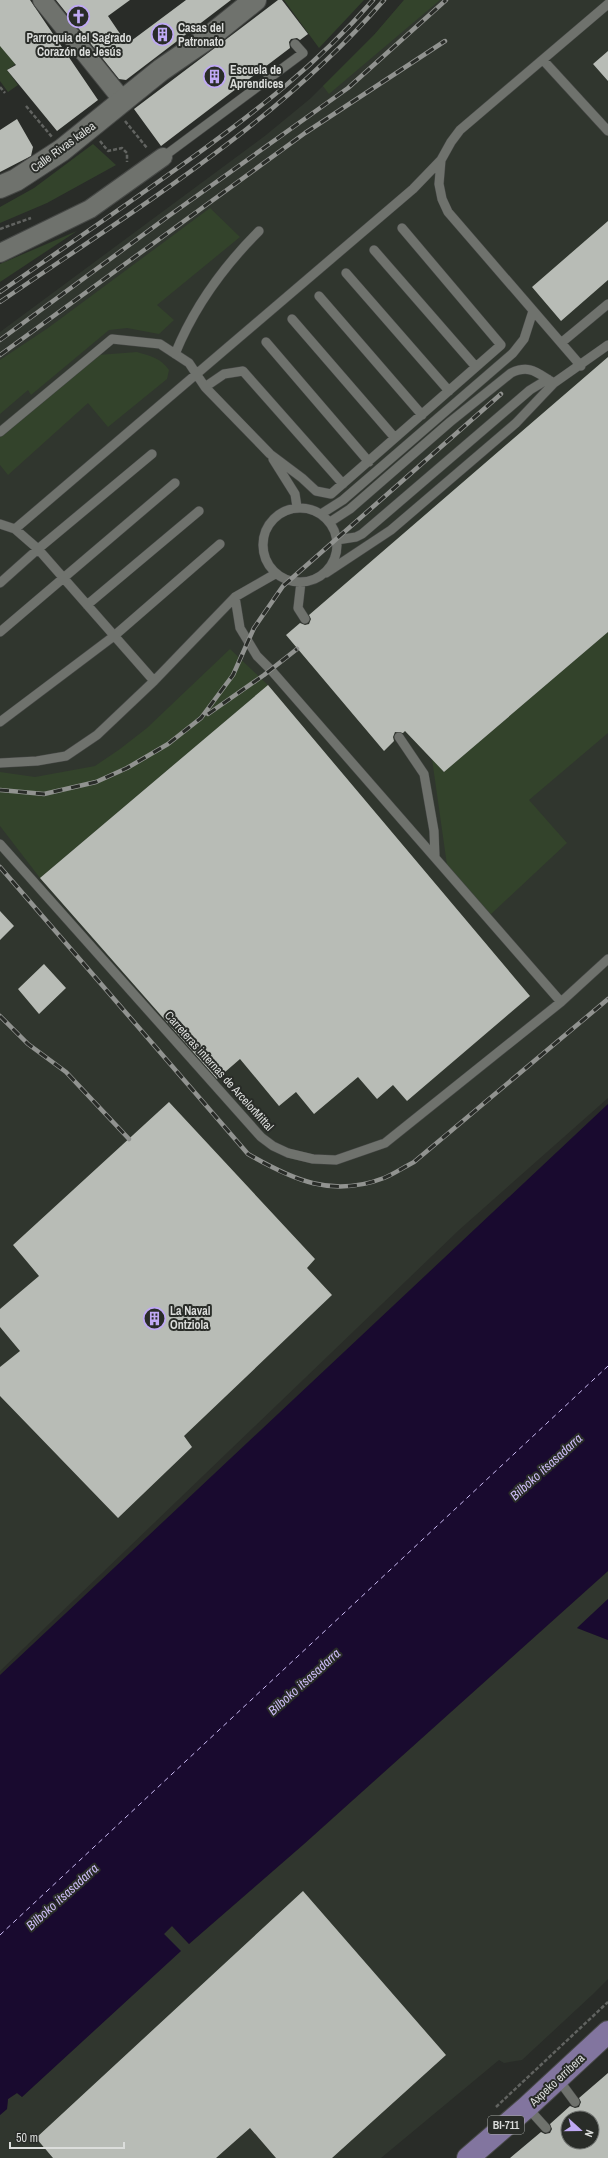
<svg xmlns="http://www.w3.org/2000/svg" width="608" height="2158" viewBox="0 0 608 2158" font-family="'Archivo Narrow',sans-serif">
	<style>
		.built { fill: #30362e }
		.green { fill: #33432b }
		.water { fill: #190a2f }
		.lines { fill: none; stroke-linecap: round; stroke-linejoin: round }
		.ferry { stroke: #cbbbf4; stroke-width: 1; stroke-dasharray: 5 4; stroke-linecap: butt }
		.building { fill: #b8bcb6; fill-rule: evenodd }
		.service-casing { stroke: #464846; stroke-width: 10 }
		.minor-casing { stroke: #464846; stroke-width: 20 }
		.tertiary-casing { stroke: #464846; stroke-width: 24 }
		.primary-casing { stroke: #464846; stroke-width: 24 }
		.path { stroke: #616360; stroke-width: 2.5; stroke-dasharray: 4 2; stroke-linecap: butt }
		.service { stroke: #6f726d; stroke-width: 9 }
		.minor { stroke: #6f726d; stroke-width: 18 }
		.tertiary { stroke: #6f726d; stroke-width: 22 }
		.primary { stroke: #82759f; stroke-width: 22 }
		.rail-casing { stroke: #919390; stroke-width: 4.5 }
		.rail { stroke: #292c28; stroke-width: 3; stroke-dasharray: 9; stroke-linecap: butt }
		.labels { text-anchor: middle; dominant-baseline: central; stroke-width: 4; stroke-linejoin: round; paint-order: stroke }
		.shield { fill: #292c28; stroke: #a6a8a5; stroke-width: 1 }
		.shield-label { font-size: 11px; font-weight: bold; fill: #dbdddb }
		.poi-label { font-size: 12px; font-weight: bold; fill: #dbdddb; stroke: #292c28; text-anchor: start }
		.street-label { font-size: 12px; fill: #dbdddb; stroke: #292c28 }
		.water-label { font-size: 13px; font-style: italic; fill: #cbbbf4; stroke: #292c28 }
	</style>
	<rect width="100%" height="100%" fill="#292c28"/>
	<path class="built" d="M404,0H608V1098L459,1230L0,1671V332L266,135L311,98L374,35Z
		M608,1571V1599L577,1628L608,1640V1979L592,1995L522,2060L504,2063L499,2060L381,2158H0V2115L7,2109L8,2099L17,2093L22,2097L180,1951L164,1934L172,1926L189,1944L304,1844Z"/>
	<path class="green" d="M284,0H364L319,48Z
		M404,0H440L329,94L323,86L374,35Z
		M0,46L31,53L7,70L18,85L8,92L0,81Z
		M93,144L116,165L47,203L0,223V207L34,188Z
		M210,208L240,237L157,305L174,320L159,334L127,328L109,330L31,395L28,390L0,414V360L48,328Z
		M77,231L0,282V264Z
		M137,352C150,356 161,358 169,370L167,379L108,427L88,403L8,475L0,465V437L98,355Z
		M608,632V733L529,800L567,843L490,915L448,872L432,759L444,772Z
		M230,649L268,685L40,878L0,826V772L35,777L95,766L120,749L147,728Z"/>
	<path class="water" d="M608,1104V1571L304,1844L189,1944L172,1926L164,1934L181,1951L22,2097L17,2093L8,2099L7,2109L0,2115V1675Z
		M608,1599V1640L577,1628Z"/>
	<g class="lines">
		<path class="ferry" d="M0,1935L608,1366"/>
	</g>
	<path class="building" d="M0,0H30L98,100L57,131L7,70L16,65L0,46Z
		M56,0H130L108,16L127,44L186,0H231L126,80L119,79Z
		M278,0H282L308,34L300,40L297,38L291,39L289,42L290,48L161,146L134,109Z
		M608,51V81L593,64Z
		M17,119L33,147L31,156L0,172V130Z
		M608,221V280L561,321L532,287Z
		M608,357V632L444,772L405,731L403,733L395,732L393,737L394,741L384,751L286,635L300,623L305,625L309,624L311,619L309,615Z
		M268,685L530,996L407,1101L393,1085L377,1099L358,1077L314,1114L296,1092L279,1106L240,1059L217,1079L40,878Z
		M0,911L14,926L0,940Z
		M44,964L66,988L39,1014L18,989Z
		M169,1102L315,1259L307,1268L332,1295L184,1436L192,1447L118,1518L0,1396V1367L20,1351L0,1327V1309L39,1276L13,1245Z
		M303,1891L446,2055L332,2158H276L250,2128L216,2158H53L36,2138Z
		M608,2073V2158H510L541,2132L545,2134L550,2133L552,2129L550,2124L570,2106L575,2108L579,2107L581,2102L579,2098ZM568,2118H592V2142H568Z"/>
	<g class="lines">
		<defs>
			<path id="service" d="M543,60L608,131
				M163,157L303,53L295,44
				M374,250L476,367
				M346,273L449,391
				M319,296L422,415
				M292,319L395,438
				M266,342L369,462
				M561,343L608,304
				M175,354C194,307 223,267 259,231
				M581,366L448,212L442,199L439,184L441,160L451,142L460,130L608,4
				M205,387L224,374L243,371L343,484
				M0,432L112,339L160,344L189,363L205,387L270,454L302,478L316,491L331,494L501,345L402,228
				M273,459L295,494L297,507
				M263 545a37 37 0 1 1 74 0a37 37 0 1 1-74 0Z
				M321,514L343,500L513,353L524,339L533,311
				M330,522L350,509L450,422L511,373C530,364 537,373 554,383
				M0,524L15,529L38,549L154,681L235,597L275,574
				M15,529L413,189L441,160
				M337,540L356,537L362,534L530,390L548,379
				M326,573L391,530L516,423L554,383L608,345
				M301,582L298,608L305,619
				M0,583L38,549L152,454
				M235,597L240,628L257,656L271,670L561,1002
				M87,605L199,511
				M0,632L175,483
				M0,722L114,636L220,544
				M399,737L424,774L434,831L435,857
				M0,763L37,761L66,756L97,735L154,681
				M0,844L261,1137L273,1146L288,1153L313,1159L336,1160L385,1143L561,1002L608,959
				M558,2079L575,2102
				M527,2107L546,2128"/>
			<path id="minor" d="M42,0L124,102
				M0,253L90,209L163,157"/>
			<path id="tertiary" d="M0,187L16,180L62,150L161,70L209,37L255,0"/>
			<path id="primary" d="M468,2158L527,2107L608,2032"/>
		</defs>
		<use href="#service" class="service-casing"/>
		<use href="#minor" class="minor-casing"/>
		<use href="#tertiary" class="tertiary-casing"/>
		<use href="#primary" class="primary-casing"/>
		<path class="path" d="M0,87L5,93
			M26,106L52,137
			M125,121L147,148
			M100,141L108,151L122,148L127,153V162
			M0,229L31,218
			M496,2107L608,2002"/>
		<use href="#service" class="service"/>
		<use href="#minor" class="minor"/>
		<use href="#tertiary" class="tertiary"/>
		<use href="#primary" class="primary"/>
		<defs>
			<path id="rail" d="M0,292C62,249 125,206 186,162C255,112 317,65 373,0
				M0,302C134,210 277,124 384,0
				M0,340L170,215L348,88L446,0
				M0,355L305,133L445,41
				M208,714L264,675L297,649
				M0,790L44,794L96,782L127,768L168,744L201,718L233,675L254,628L283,586L501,394
				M0,867L248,1154C293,1180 332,1198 384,1178C394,1174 404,1167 414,1162L608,999
				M0,1016L28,1044L66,1072L129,1139"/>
		</defs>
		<use href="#rail" class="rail-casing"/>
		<use href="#rail" class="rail"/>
	</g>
	<defs>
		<symbol id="church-ring" viewBox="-11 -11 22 22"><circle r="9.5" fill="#292c28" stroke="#bfa9f4" stroke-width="1.5"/><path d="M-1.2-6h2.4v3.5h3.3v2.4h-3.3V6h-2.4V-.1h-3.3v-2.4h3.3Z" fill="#bfa9f4"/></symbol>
		<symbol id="building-ring" viewBox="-11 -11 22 22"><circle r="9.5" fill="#292c28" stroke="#bfa9f4" stroke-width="1.5"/><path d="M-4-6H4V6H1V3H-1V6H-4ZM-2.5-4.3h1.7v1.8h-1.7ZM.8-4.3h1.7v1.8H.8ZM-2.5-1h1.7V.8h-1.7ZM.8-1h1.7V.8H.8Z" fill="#bfa9f4"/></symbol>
	</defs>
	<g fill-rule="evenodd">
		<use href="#church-ring" x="66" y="4" width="25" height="25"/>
		<use href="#building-ring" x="150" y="22" width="25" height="25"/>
		<use href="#building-ring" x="202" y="64" width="25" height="25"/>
		<use href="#building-ring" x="142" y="1306" width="25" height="25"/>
	</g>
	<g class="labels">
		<rect class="shield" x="488" y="2116" width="36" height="18" rx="3"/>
		<g class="shield-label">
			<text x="506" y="2125">BI-711</text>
		</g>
		<g class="poi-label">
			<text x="178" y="28">Casas del<tspan x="178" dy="14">Patronato</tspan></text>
			<text x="79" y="38" text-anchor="middle">Parroquia del Sagrado<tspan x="79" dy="14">Corazón de Jesús</tspan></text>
			<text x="230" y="70">Escuela de<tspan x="230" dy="14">Aprendices</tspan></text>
			<text x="170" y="1311">La Naval<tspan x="170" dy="14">Ontziola</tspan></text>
		</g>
		<g class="street-label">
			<text transform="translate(63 147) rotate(-36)">Calle Rivas kalea</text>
			<text transform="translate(219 1071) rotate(48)">Carreteras internas de ArcelorMittal</text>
			<text transform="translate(557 2080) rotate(-43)">Axpeko erribera</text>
		</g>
		<g class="water-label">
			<text transform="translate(546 1467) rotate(-42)">Bilboko itsasadarra</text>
			<text transform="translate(304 1682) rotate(-42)">Bilboko itsasadarra</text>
			<text transform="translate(62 1897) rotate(-42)">Bilboko itsasadarra</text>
		</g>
	</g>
	<g transform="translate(580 2130) rotate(111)"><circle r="19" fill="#292c28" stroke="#707370"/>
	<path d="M0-3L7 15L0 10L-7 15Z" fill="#bfa9f4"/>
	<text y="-6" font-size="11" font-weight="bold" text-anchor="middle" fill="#dbdddb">N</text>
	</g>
	<path d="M10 2142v6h114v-6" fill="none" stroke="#dbdddb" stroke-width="2"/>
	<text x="16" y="2142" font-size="12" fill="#dbdddb" stroke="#292c28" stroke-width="3" paint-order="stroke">50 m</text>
</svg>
